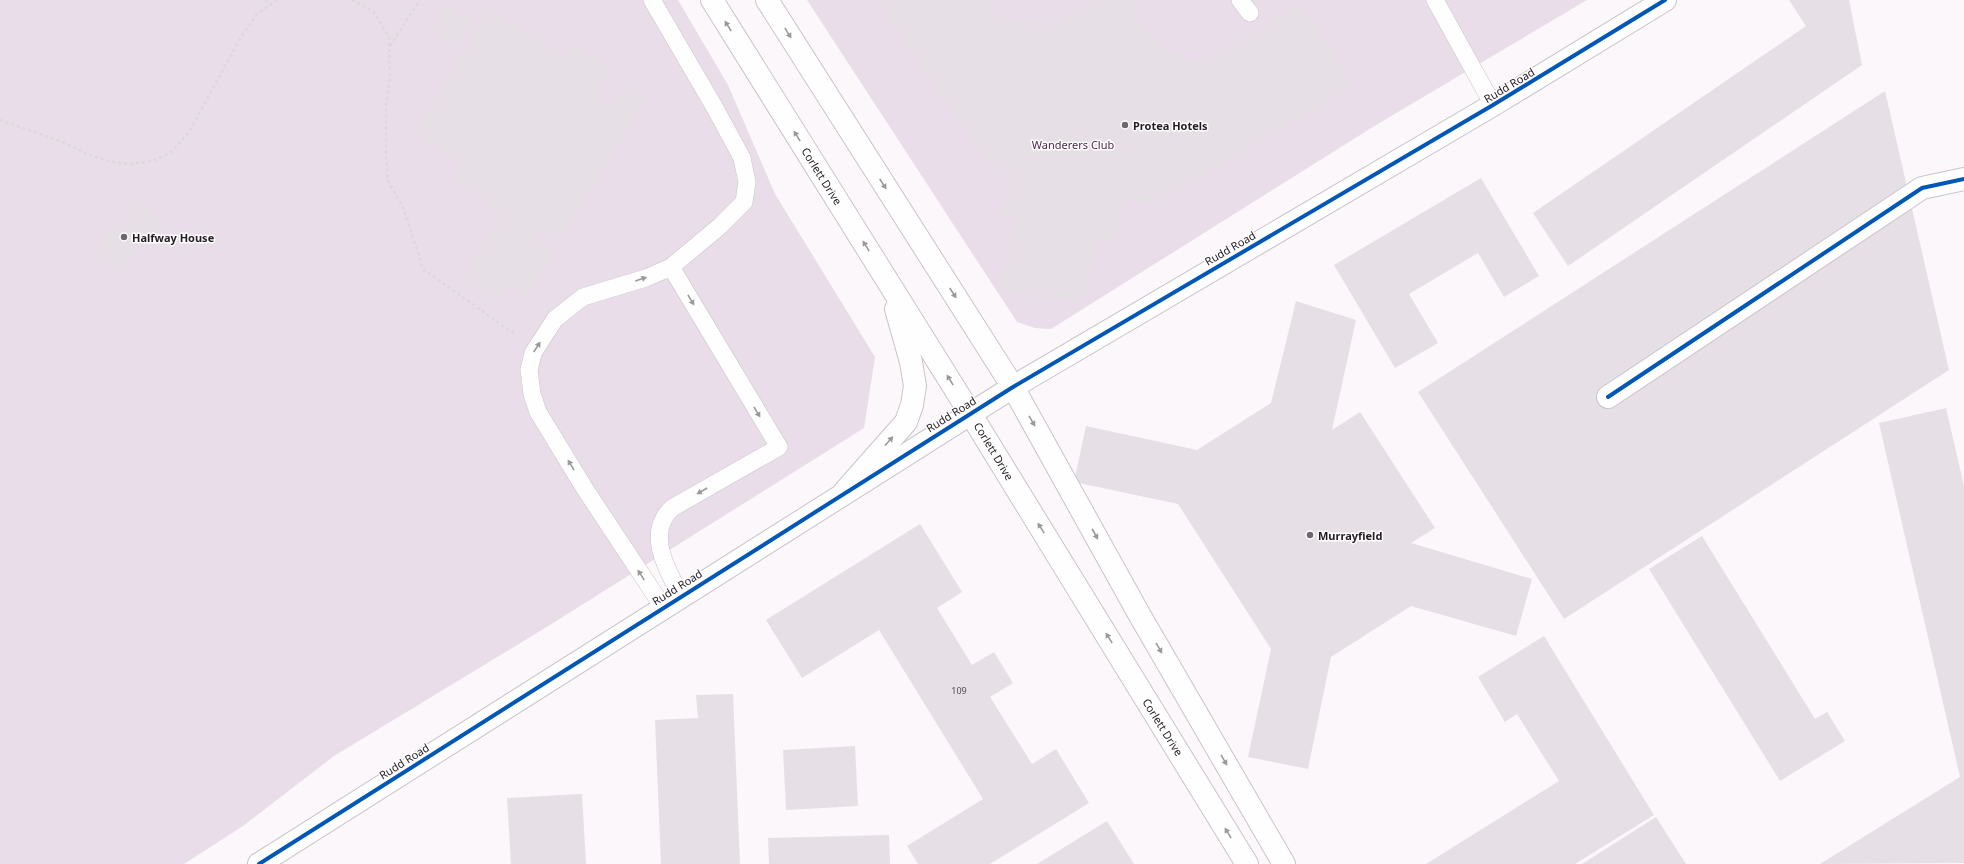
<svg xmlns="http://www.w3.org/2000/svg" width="1964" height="864" viewBox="0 0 1964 864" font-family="'Noto Sans',sans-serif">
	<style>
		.green { fill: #e8dde8 }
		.building { fill: #e7dfe6 }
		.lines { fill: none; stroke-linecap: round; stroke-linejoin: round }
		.lane-casing { stroke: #cac4ca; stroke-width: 18 }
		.street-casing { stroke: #cac4ca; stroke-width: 24 }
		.secondary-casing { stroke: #cac4ca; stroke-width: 24 }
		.path { stroke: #dbd9db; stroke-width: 2.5; stroke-dasharray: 3 3; stroke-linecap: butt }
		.lane { stroke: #fefefe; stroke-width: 17 }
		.street { stroke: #fefefe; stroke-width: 22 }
		.secondary { stroke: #fefefe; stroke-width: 22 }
		.cycleway-casing { stroke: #fff; stroke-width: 6 }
		.cycleway { stroke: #0057b8; stroke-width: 4 }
		.oneway { fill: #9b989b }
		.poi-dot { fill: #6f686e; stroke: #fff; stroke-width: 1.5 }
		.labels { text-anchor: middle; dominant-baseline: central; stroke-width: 3; stroke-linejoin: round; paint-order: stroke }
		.number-label { font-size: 9px; fill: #574f56 }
		.street-label { font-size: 11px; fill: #231b22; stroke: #fff }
		.poi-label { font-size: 11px; font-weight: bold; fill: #231b22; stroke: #fff; text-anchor: start }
		.park-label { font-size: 11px; fill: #4e274c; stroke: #fff }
	</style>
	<rect width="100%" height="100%" fill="#fbf7fb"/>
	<path class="green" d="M0,0H678L728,85L775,194L875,357L864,428L545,628L334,756L243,826L184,864H0Z
		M807,0H1587L1376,125L1051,329L1035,328L1017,322Z"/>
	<path class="building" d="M876,0H986L996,14L1050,26L1090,4V0H1141L1132,13L1163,49L1201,62L1303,4L1353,86L1154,205L1125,198L1115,242L1099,239L1082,305L1000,288L1015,218L1001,215L1013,172L989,164Z
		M1789,0H1849L1862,65L1568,266L1533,213L1806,26Z
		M447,6L471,21L456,47L432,30Z
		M489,10L565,56L573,44L612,69L597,97L612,107L627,84L647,98L561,239L543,228L535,240L555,254L526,297L507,285L498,303L461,281L502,213L453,180L462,163L415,132Z
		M1885,91L1949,370L1564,619L1418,392Z
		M1481,178L1539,276L1504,297L1478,253L1409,294L1438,343L1395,368L1334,265Z
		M135,202L163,219L152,239L145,235L132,261L126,258L120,270L93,256L113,221L123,226Z
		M1296,301L1356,320L1332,430L1360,412L1435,528L1411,543L1532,579L1516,636L1411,606L1331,657L1308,769L1248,757L1271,649L1178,504L1074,482L1086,426L1197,450L1271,403Z
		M1946,408L1964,486V863L1820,864L1960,777L1879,423Z
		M920,524L962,592L937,608L972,665L994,652L1013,683L990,697L1032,764L1056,749L1089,803L990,864H918L907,846L983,799L879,630L802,678L766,620Z
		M1702,536L1815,719L1827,712L1845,741L1780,781L1649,569Z
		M1544,636L1654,815L1575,864H1426L1559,781L1517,714L1505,722L1478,677Z
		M733,694L740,864H661L655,720L698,718L696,695Z
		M855,746L858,806L786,810L783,750Z
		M582,794L586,864H511L507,798Z
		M1656,817L1686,864H1582Z
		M1107,821L1134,864H1037Z
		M889,835L890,864H769L768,838Z"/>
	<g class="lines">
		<defs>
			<path id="lane" d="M652,0L715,108L742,158L747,182L744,202L720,226L671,267L646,278L583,297L555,319L533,353L529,370L532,394L538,412L585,489L663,607
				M1240,0L1250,13
				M1435,0L1493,105
				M671,267L779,447L672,508C645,533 667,570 681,596"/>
			<path id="street" d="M1608,397L1922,188L1964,179
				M259,864L1013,387L1493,105L1665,0"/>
			<path id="secondary" d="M712,0L970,413L1247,864
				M767,0L1013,387L1139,614L1284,864
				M845,491L906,422L912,405L915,386L911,362L896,309"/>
		</defs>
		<use href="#lane" class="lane-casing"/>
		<use href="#street" class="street-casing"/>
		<use href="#secondary" class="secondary-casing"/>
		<path class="path" d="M266,0L268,6
			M352,0L373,11L389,37L390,77L386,107V158L388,181L404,209L423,269L516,335
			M390,46L420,0
			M0,120L63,142L87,154L112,162L131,164L152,161L170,153L189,132L241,37L257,14L277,0"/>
		<use href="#lane" class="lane"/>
		<use href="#street" class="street"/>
		<use href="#secondary" class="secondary"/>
		<defs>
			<path id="cycleway" d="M1608,397L1922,188L1964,179
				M259,864L1013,387L1493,105L1665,0"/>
		</defs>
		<use href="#cycleway" class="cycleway-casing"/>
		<use href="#cycleway" class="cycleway"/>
	</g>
	<defs><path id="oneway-solid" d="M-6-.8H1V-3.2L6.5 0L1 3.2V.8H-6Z"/></defs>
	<g class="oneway">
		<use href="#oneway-solid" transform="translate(728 26) rotate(-122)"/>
		<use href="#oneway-solid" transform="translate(788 33) rotate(58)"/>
		<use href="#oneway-solid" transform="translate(797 136) rotate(-122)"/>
		<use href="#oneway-solid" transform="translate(883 184) rotate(57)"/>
		<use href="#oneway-solid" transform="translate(866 246) rotate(-122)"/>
		<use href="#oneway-solid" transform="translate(641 279) rotate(-19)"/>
		<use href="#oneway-solid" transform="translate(953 293) rotate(57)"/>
		<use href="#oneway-solid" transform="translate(691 300) rotate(59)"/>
		<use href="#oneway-solid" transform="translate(537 347) rotate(-57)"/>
		<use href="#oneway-solid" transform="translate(950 380) rotate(-122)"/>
		<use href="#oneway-solid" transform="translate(757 412) rotate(59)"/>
		<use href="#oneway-solid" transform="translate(1032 421) rotate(60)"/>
		<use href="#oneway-solid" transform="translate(889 441) rotate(-48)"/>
		<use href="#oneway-solid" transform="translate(571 465) rotate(-121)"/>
		<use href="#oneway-solid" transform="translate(702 491) rotate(150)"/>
		<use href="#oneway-solid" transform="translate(1041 528) rotate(-122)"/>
		<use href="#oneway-solid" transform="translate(1095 534) rotate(61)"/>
		<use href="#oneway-solid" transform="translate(641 575) rotate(-123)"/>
		<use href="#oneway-solid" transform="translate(1109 638) rotate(-122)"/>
		<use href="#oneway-solid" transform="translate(1159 648) rotate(60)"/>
		<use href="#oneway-solid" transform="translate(1224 760) rotate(60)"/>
		<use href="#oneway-solid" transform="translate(1228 833) rotate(-121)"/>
	</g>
	<g class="poi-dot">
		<circle cx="1125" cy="125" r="4"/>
		<circle cx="124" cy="237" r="4"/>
		<circle cx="1310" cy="535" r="4"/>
	</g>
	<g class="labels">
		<g class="number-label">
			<text x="959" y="690">109</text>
		</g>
		<g class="street-label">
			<text transform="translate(1509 85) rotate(-31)">Rudd Road</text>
			<text transform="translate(822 176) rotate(58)">Corlett Drive</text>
			<text transform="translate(1230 248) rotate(-30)">Rudd Road</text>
			<text transform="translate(951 414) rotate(-32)">Rudd Road</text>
			<text transform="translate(994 451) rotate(59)">Corlett Drive</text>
			<text transform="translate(677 587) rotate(-32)">Rudd Road</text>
			<text transform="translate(1163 727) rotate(58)">Corlett Drive</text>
			<text transform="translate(404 761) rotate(-32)">Rudd Road</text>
		</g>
		<g class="poi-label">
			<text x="1133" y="125">Protea Hotels</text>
			<text x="132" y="237">Halfway House</text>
			<text x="1318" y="535">Murrayfield</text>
		</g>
		<g class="park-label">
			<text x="1073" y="144">Wanderers Club</text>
		</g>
	</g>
</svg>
